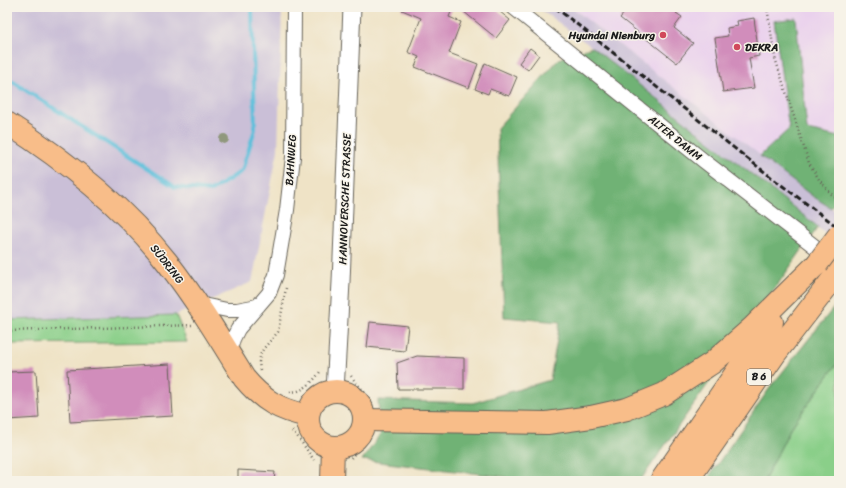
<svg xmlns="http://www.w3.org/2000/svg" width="846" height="488" viewBox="0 0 846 488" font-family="Sriracha,sans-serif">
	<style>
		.built { fill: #ead1ed }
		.industrial { fill: #cabfd7 }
		.green { fill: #8acf89; stroke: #537652 }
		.forest { fill: #6fb275; stroke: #466748 }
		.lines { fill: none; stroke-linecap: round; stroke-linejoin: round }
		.stream { stroke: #5dbfdb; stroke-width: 4 }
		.building { fill: #d18dbb }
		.minor-casing { stroke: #666258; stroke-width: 16 }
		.tertiary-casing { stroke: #666258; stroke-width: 19 }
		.primary-casing { stroke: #666258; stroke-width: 24 }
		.trunk-casing { stroke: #666258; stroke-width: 24 }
		.path { stroke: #666258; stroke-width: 2.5; stroke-dasharray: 1 3; stroke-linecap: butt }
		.minor { stroke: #fff; stroke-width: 14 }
		.tertiary { stroke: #fff; stroke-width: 17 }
		.primary { stroke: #f8bd89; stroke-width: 22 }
		.trunk { stroke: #f8bd89; stroke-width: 22 }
		.rail { stroke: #1c1c1c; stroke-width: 3; stroke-dasharray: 6 3; stroke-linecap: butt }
		.trunk-bridge-casing { stroke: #666258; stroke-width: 24; stroke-linecap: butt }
		.trunk-bridge { stroke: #f8bd89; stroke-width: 22 }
		.tree { fill: #90987d }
		.poi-dot { fill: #d1495b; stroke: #f7f3e8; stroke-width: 1.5 }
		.labels { text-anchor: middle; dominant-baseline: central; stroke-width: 3; stroke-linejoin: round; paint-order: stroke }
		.shield { fill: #f7f3e8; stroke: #5e5c59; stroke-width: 1 }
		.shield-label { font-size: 10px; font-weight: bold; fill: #1c1c1c }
		.poi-label { font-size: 11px; font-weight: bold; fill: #1c1c1c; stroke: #f7f3e8; text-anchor: end }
		.street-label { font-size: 11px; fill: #1c1c1c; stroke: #f7f3e8 }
	</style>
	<rect width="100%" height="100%" fill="#f7f3e8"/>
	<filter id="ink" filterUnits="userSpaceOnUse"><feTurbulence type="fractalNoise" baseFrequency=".025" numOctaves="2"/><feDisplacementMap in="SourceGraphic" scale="8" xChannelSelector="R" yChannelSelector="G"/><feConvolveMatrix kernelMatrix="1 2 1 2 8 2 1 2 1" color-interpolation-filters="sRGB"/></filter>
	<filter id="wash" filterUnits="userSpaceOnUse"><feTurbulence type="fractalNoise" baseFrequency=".012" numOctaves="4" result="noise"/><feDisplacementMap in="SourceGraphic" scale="16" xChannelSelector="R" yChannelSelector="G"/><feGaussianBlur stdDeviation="0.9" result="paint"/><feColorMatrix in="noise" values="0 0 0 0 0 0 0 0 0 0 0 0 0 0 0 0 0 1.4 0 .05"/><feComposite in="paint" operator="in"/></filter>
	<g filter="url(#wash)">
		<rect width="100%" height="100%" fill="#efe3c6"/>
		<path class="built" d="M571,7H839V137L807,130L796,18L775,21L789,129L760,156Z"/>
		<path class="industrial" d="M7,7H282L278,150L252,282L176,315L7,320Z
			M537,7H571L811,195L839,213V245L772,190L703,136L592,47Z"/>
		<path class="green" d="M176,315L187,342L7,344V320Z
			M839,361V481H764L790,429Z"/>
		<path class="forest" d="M796,18L807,130L839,137V199L831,208L811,195L760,156L789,129L774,21Z
			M592,47L703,136L772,190L818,227L640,481H506V477L362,460L381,434L378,400L473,403L550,380L560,322L504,317L497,128L559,59Z
			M839,301V361L790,429L764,481H706L769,389Z"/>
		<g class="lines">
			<path class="stream" d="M7,78L175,187L211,191L242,171L255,129L252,7"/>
		</g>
		<g id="blocks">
			<path class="building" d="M403,7H453L449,17L461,22L449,53L478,64L469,88L415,67L419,57L408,52L421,18L402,10Z
				M458,7H494L510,20L496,38Z
				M629,7H681L676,13L682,17L674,28L693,43L677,63L620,18Z
				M754,18L759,56L749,58L754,88L723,92L715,38L728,36L727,28L738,26L737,21Z
				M530,48L539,55L528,70L519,63Z
				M485,63L517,77L509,96L490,89L488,94L475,89Z
				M370,322L408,326L405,351L367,347Z
				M417,356L464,358V389H398L397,363Z
				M170,364L173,416L70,422L67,370Z
				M36,371L39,418L7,420V372Z
				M238,470L275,472L274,481H238Z"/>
		</g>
	</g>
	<g filter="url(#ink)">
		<use href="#blocks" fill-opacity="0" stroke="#666258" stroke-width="1"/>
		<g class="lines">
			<defs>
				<path id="minor" d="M513,7L704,161L831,259
					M198,304L227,310H237L258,306
					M229,354L233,339L238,329L269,293L276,275L287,210L293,157L294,7"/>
				<path id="tertiary" d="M335,391L341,282L352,7"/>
				<path id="primary" d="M7,123C65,160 124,207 167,262C196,299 220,339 244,378C263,401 280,410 308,416
					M308 419a28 28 0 1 1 56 0a28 28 0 1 1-56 0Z
					M332,481L333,447"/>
				<path id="trunk" d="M364,420L547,423L591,417L627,409L664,394L712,363L752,328L817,264
					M661,481L758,341L772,322
					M687,481L775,354L839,271"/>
			</defs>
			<use href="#minor" class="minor-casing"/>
			<use href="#tertiary" class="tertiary-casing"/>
			<use href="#primary" class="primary-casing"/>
			<use href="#trunk" class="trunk-casing"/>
			<path class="path" d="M767,7L775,58L809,163L820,181L834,197L839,200
				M7,331L192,325
				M260,370L259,362L261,353L264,348L278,332L286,288
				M351,376C358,386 367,393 372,404
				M290,392C293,391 297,392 300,390C307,388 317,377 321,370
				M292,431L297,436L314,460
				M351,458C355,452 367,442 369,436"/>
			<use href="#minor" class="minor"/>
			<use href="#tertiary" class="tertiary"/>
			<use href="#primary" class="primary"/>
			<use href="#trunk" class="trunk"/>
			<path class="rail" d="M555,7L776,181L839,228"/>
			<defs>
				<path id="trunk-bridge" d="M817,264L839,235"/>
			</defs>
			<use href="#trunk-bridge" class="trunk-bridge-casing"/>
			<use href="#trunk-bridge" class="trunk-bridge"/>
		</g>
		<circle class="tree" cx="224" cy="139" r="5"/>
	</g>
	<g class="poi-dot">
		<circle cx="663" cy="35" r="4"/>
		<circle cx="737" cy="47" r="4"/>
	</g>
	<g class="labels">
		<rect class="shield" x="747" y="369" width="24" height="16" rx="3"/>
		<g class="shield-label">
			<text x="759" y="377">B 6</text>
		</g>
		<g class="poi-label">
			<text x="655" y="35">Hyundai Nienburg</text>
			<text x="745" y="47" text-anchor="start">DEKRA</text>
		</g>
		<g class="street-label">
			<text transform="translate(675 138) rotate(39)">ALTER DAMM</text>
			<text transform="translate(291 160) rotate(-86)">BAHNWEG</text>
			<text transform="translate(345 199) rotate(-88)">HANNOVERSCHE STRASSE</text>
			<text transform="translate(167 264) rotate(52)">SÜDRING</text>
		</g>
	</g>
	<rect width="846" height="488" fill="none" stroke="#f7f3e8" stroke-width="24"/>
</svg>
